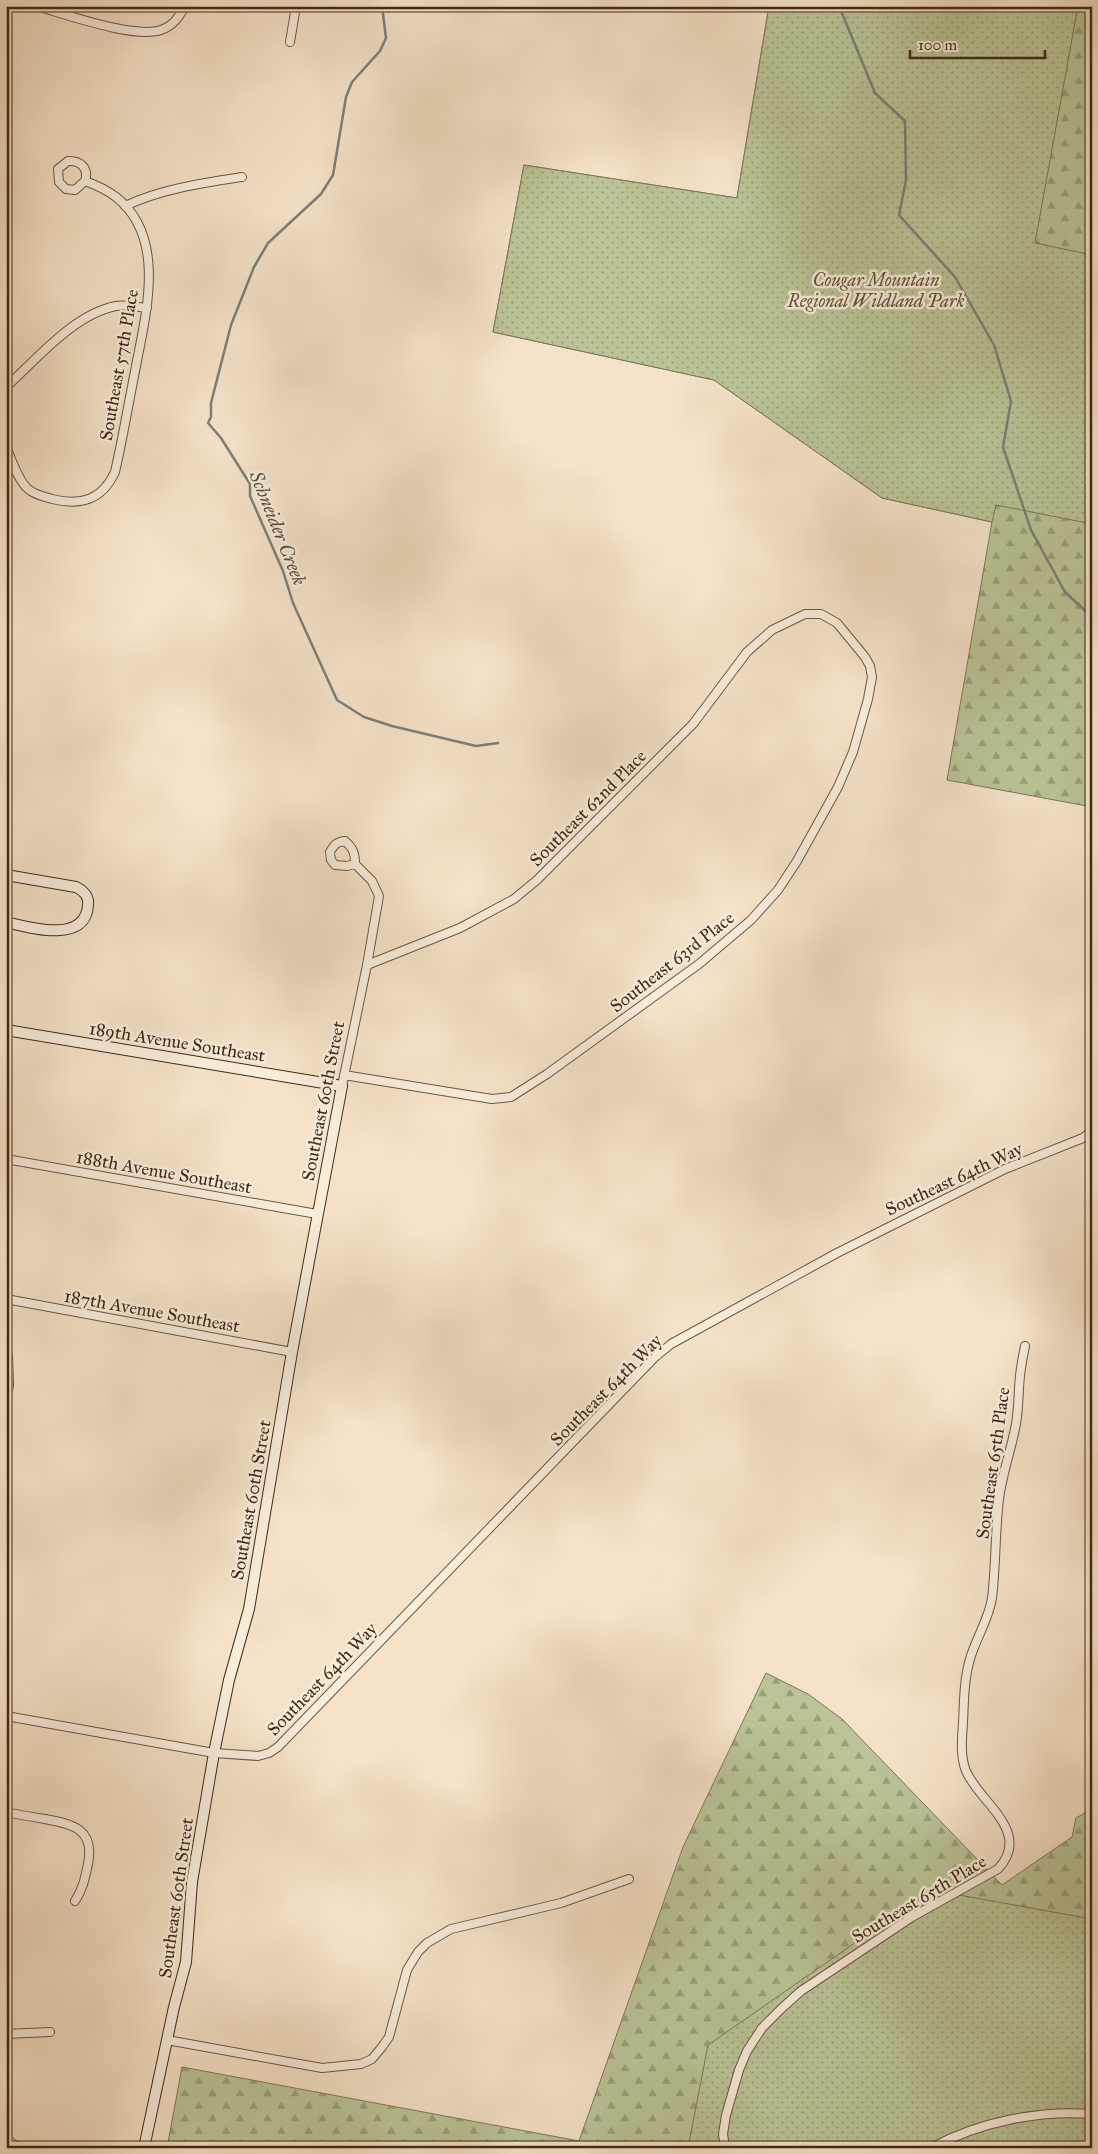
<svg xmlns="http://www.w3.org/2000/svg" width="1098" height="2154" viewBox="0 0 1098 2154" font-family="'IM FELL Great Primer',serif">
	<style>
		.forest { fill: url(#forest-firs); stroke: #7d7756 }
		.park { fill: url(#park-dots); stroke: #7d7756 }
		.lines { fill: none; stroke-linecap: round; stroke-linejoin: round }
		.stream { stroke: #7b807c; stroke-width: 2.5 }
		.street-casing { stroke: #6d5841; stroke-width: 10 }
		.secondary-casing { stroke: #402a14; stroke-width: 12 }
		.street { stroke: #f8ecdb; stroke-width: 8 }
		.secondary { stroke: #f8ecdb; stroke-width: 10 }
		.labels { text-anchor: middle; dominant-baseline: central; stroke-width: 5; stroke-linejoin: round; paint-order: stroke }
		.park-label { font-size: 18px; font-style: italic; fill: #5e5035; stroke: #f8ecdb }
		.street-label { font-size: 18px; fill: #402a14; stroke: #f8ecdb }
		.water-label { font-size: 19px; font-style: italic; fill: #584e3f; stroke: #f8ecdb }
	</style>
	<defs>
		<pattern id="forest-firs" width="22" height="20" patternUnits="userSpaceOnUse" patternTransform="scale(1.25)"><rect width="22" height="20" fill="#bac498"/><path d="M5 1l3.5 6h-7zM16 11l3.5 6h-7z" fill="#999f7b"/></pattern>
		<pattern id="park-dots" width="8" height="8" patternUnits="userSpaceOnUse" patternTransform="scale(1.25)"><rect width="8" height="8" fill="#bac498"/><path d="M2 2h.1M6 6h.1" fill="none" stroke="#999f7b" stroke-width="1.8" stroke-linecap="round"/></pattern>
	</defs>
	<rect width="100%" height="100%" fill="#f5e2c8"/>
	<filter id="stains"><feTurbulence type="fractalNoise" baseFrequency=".004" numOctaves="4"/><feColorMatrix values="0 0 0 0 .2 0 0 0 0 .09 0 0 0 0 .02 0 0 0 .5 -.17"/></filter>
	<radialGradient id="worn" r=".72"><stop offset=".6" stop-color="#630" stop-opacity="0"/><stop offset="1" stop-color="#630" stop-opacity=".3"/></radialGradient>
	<path class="forest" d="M769,6H1092V807L947,780L992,522L882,498L714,380L493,332L524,165L737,198Z
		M766,1673L808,1694L842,1719L1002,1885L1072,1837L1076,1818L1092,1809V2148H167L182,2067L579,2141L683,1847Z"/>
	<path class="park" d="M769,6H1078L1035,243L1092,255V524L996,505L992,522L882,498L714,380L493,332L524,165L737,198Z
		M931,1890L1092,1919V2148H688L708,2045Z"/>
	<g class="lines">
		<path class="stream" d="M382,6L386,38L380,51L352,82L346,97L333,175L321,194L268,243L254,267L231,325L211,403V417L208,423L221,438L250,484V496L283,571L293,603L337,700L364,717L392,726L476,746L498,743
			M839,6L875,93L905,121L906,180L899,215L955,277L994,345L1011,401L1003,447L1031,530L1065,592L1092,617"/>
		<defs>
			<path id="street" d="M36,6C65,14 134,39 161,30C173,26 179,17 185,6
				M290,42L296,6
				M125,206C161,189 203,183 242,177
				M6,387C37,359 74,314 116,306C126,304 137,307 147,308
				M6,447C12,460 17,478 27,488C34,495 43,496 52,499C81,506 102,500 115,472C123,437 129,401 136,366C146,313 167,237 116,197C107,190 96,185 85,181L75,190L66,189L59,182L58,169L68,161C81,160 89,169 85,181
				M344,1075L492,1099L511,1097L547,1074L699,964L751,920L778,890L797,861L838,787L853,752L868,699L872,677L870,666L865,657L837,623L821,614H805L772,630L747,652L693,724L537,880L514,899L460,928L367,965
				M342,1086L367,965L379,896L372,881L355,864C355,853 353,848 345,841C336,842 334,845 330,852L331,860L335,865L347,866L355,864
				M6,1159L317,1214
				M6,1299L292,1352
				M6,1399L9,1386L8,1355
				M6,1716L214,1753L258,1756L269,1753L278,1747L654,1358L671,1344L837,1253L1005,1169L1083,1138L1092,1131
				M6,1812C19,1815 32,1817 45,1819C73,1824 95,1829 88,1864C85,1878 83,1889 75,1901
				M6,2034L50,2032
				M167,2040L322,2068L361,2064L372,2059L382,2047L389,2037L407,1970L418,1952L427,1943L451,1929L561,1903L629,1879
				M6,2138L18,2148
				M725,2148L723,2134L726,2115L739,2070L747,2051L762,2028L782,2008L801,1991L912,1917L998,1869C1033,1832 979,1802 966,1771C960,1756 962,1738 963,1723C964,1701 964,1679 970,1659C976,1638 989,1619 992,1598C996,1565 995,1532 999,1499C1002,1475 1010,1453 1015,1429C1019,1412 1018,1394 1020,1376C1021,1366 1023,1356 1025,1346
				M931,2148C979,2122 1038,2110 1092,2114"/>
			<path id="secondary" d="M6,875L76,887C84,891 89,896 88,905C86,944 30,928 6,922
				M6,1030L342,1086L292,1352L249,1609L229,1680L214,1753L192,1882L186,1962L174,2007L144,2148"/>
		</defs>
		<use href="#street" class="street-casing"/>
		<use href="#secondary" class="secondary-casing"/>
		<use href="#street" class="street"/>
		<use href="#secondary" class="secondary"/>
	</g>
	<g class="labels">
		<g class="park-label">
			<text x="876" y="280">Cougar Mountain<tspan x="876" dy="21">Regional Wildland Park</tspan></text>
		</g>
		<g class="street-label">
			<text transform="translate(119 365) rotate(-80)">Southeast 57th Place</text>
			<text transform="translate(588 808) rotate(-45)">Southeast 62nd Place</text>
			<text transform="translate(672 962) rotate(-38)">Southeast 63rd Place</text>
			<text transform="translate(177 1042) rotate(9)">189th Avenue Southeast</text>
			<text transform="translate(323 1101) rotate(-79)">Southeast 60th Street</text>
			<text transform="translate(164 1172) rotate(10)">188th Avenue Southeast</text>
			<text transform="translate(954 1179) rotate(-25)">Southeast 64th Way</text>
			<text transform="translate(152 1311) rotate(10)">187th Avenue Southeast</text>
			<text transform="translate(606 1390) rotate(-45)">Southeast 64th Way</text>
			<text transform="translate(993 1463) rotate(-82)">Southeast 65th Place</text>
			<text transform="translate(251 1500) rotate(-80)">Southeast 60th Street</text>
			<text transform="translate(322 1679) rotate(-46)">Southeast 64th Way</text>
			<text transform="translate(176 1898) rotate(-82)">Southeast 60th Street</text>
			<text transform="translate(919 1899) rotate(-31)">Southeast 65th Place</text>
		</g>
		<g class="water-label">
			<text transform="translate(278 528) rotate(68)">Schneider Creek</text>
		</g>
	</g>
	<rect width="1098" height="2154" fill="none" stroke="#f5e2c8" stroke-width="25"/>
	<rect x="8" y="8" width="1083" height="2139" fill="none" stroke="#402a14" stroke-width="2.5"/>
	<rect x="12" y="12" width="1073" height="2129" fill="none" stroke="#402a14"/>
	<path d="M910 50v8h135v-8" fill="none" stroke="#402a14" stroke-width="2.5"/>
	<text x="918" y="50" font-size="15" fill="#402a14" stroke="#f8ecdb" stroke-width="4" paint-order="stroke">100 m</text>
	<rect width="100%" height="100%" filter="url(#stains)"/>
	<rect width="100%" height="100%" fill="url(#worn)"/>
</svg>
